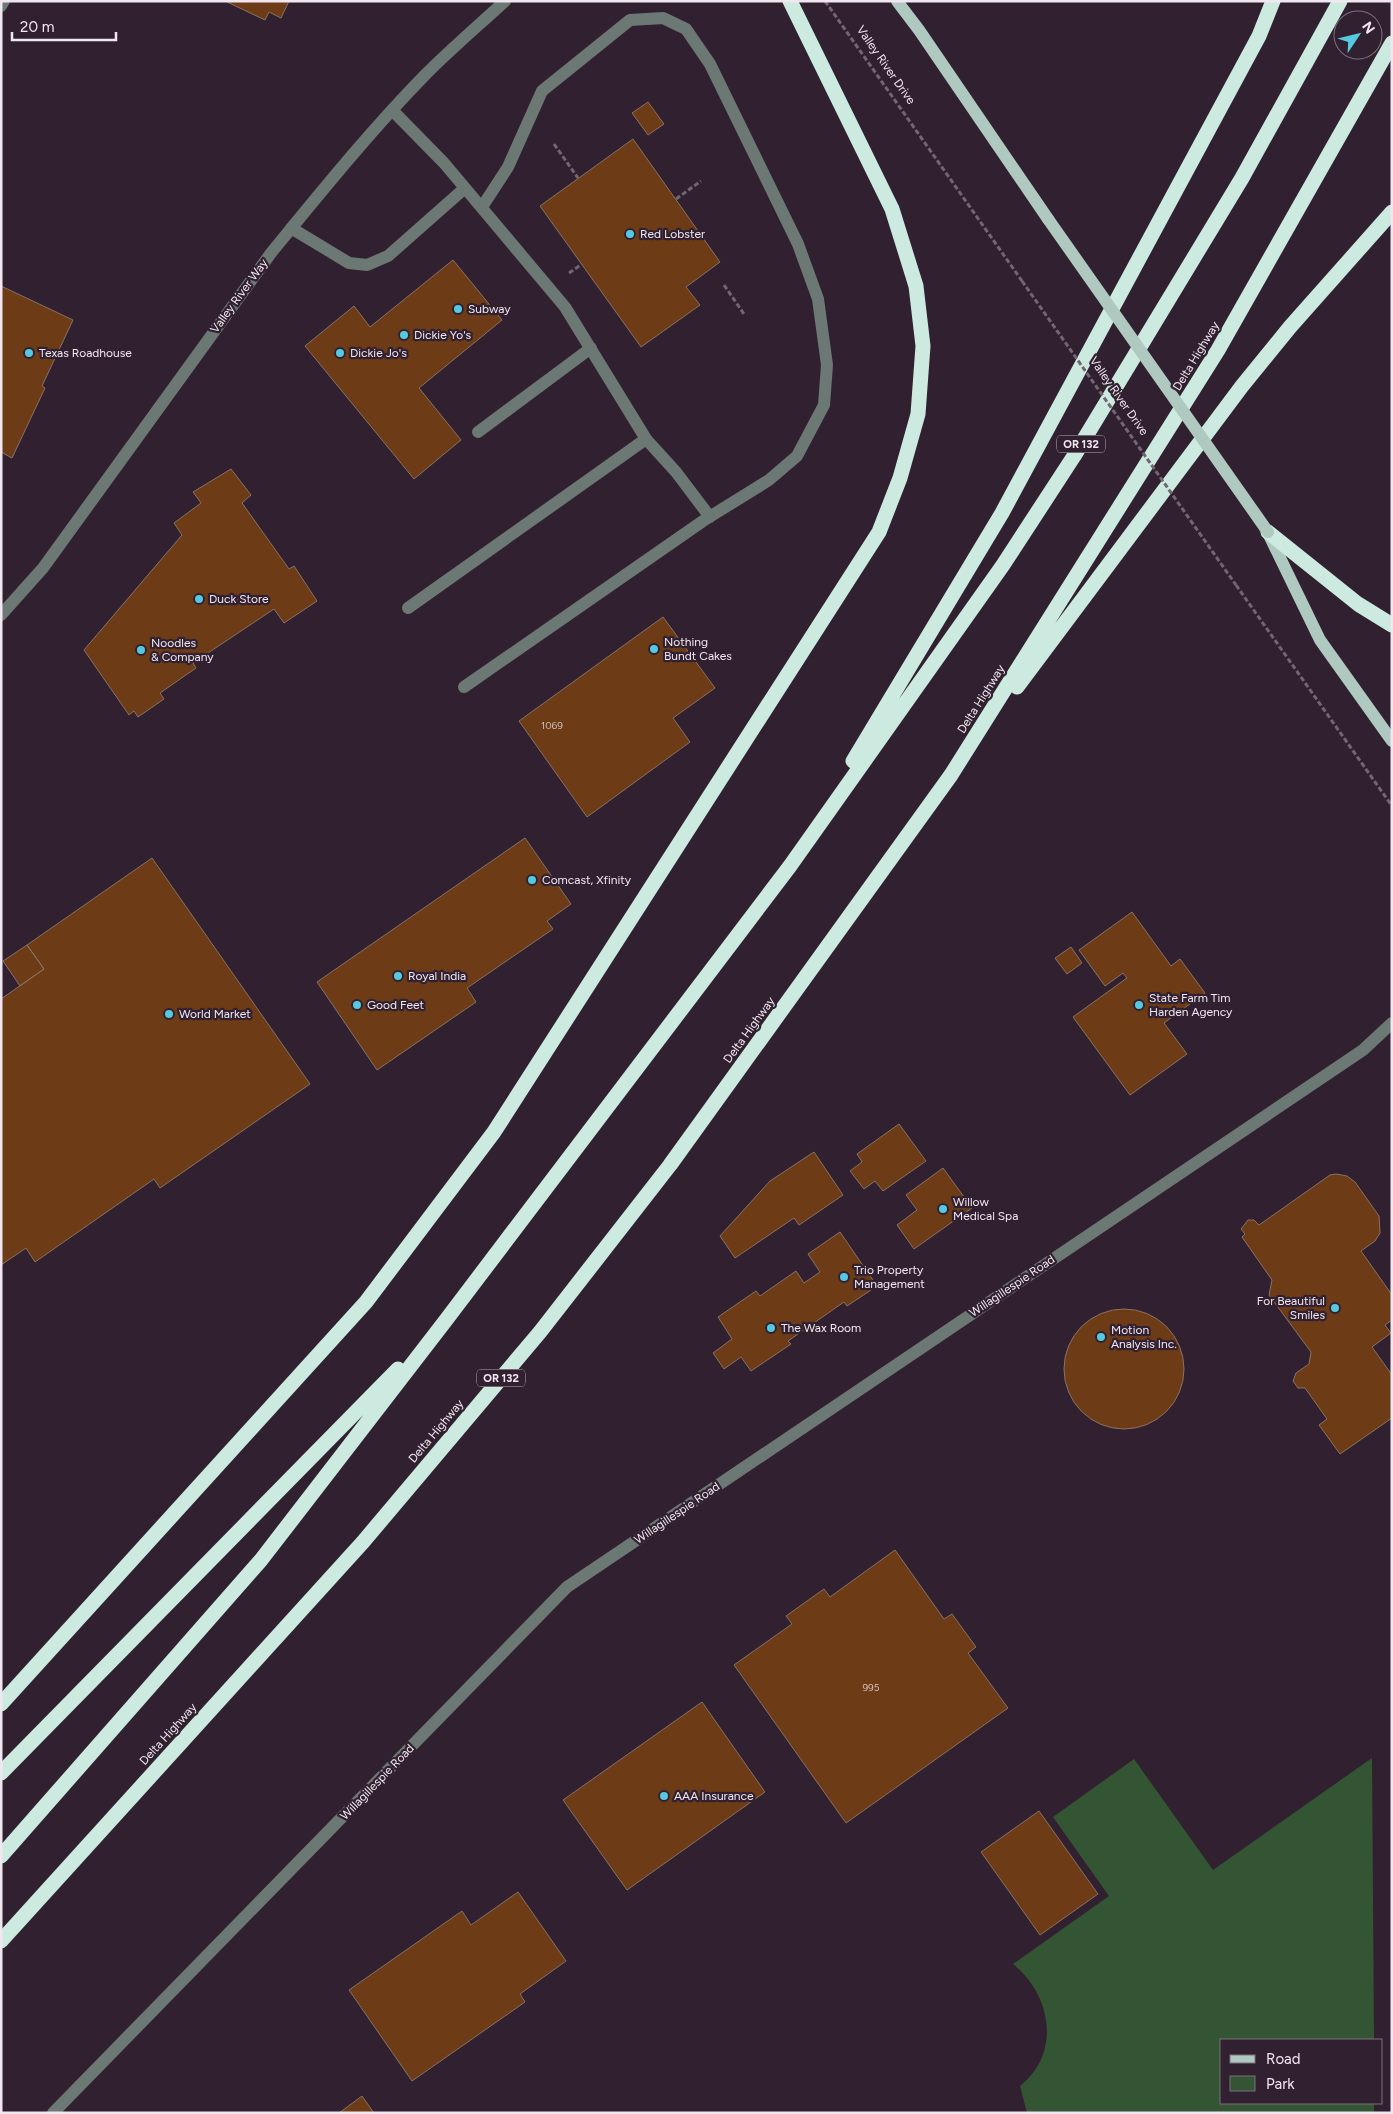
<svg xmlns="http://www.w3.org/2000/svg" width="1393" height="2114" viewBox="0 0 1393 2114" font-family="Figtree,sans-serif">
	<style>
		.green { fill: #345534 }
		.building { fill: #6d3c17; stroke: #887264 }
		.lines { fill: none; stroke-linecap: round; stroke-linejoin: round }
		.path { stroke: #736573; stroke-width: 3; stroke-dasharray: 5 2.5; stroke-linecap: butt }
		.minor { stroke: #6c7874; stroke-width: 12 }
		.major { stroke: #b0c9c0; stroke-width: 12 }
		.highway { stroke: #cceadf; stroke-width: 15 }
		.path-bridge { stroke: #736573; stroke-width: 3; stroke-dasharray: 5 2.5; stroke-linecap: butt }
		.major-bridge { stroke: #b0c9c0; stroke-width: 12 }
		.poi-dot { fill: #56c9e1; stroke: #312130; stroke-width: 2 }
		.labels { text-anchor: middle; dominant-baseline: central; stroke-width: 4.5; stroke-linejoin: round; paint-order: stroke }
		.number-label { font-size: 10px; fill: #d0bcba }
		.shield { fill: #312130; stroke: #b7acb7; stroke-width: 1 }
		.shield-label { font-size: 11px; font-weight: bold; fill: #f1e7f1 }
		.street-label { font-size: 12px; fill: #f1e7f1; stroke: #312130 }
		.poi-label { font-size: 12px; fill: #f1e7f1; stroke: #312130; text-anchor: start }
	</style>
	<rect width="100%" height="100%" fill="#312130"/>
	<path class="green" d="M1372,1758L1374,2040H1222V2103H1374V2113H1027L1020,2086C1062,2053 1051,1994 1013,1964L1109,1896L1053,1817L1134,1759L1213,1870Z"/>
	<path class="building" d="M225,1H289L281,18L269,12L265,20Z
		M648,102L664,124L648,135L632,113Z
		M633,139L720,262L686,287L700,305L641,347L540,206Z
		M453,260L502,320L419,388L461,440L414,479L305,346L354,306L370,327Z
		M1,286L73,320L42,386L45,388L12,458L1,452Z
		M231,469L251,495L242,503L289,569L294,566L317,601L284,623L274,609L193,663L196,668L160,693L164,699L138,717L134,711L129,715L84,650L182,535L174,523L201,503L193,492Z
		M663,617L715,688L673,718L690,742L587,817L519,721Z
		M525,838L571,904L547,921L553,929L467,988L476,1002L377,1070L317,982Z
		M152,858L310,1084L160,1188L154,1179L35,1262L26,1248L1,1265V999L44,969L27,945Z
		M1132,912L1171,966L1180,959L1205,993L1164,1023L1187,1054L1130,1095L1073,1017L1127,978L1123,973L1105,986L1079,950Z
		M27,945L44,969L20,986L3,961Z
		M1071,947L1082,963L1067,974L1055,958Z
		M899,1124L926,1161L883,1191L875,1181L864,1189L850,1171L862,1162L857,1154Z
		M814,1152L843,1195L799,1225L794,1218L735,1258L720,1236L770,1181Z
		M943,1168L972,1208L914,1249L897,1225L917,1210L906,1195Z
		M1336,1174L1347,1176L1355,1182L1379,1216L1380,1233L1375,1241L1361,1251L1392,1295V1320L1385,1325L1391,1333L1372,1347L1392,1375V1418L1340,1454L1319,1425L1327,1419L1305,1388H1298L1293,1381L1296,1373L1309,1364L1311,1352L1269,1295L1272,1280L1242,1237L1245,1234L1241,1229L1248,1220H1254L1259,1225L1330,1175Z
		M840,1232L877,1286L847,1306L844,1302L788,1341L791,1344L751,1371L741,1357L724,1369L713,1353L732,1339L718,1317L756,1291L760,1296L796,1271L804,1283L820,1272L808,1254Z
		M1064 1369a60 60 0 1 1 120 0a60 60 0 1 1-120 0Z
		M895,1550L944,1619L952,1614L976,1647L968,1653L1008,1708L846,1823L734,1665L792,1624L786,1616L824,1589L830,1597Z
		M702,1702L765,1792L627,1890L563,1800Z
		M1039,1811L1098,1894L1040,1935L981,1852Z
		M518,1892L566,1961L520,1994L525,2002L412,2081L349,1990L462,1911L471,1925Z
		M362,2096L374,2113H339Z"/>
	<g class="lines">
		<path class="path" d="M825,1L1022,281
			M554,144L578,178
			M676,199L701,181
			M569,273L582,264
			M724,285L744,314
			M1236,585L1392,806"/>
		<path class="minor" d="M1,6L4,1
			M393,111L444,163L565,307L646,439L408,608
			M291,228L349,263L367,265L388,256L465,188
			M478,432L591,348
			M646,439L676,472L710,517
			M1,615L43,568L271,253C321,192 371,130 426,74C452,48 479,25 505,1
			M464,687L703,521L769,480L797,456L824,405L827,365L818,299L798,244L710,64L686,29L663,18L630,20L542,91L508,167L482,207
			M53,2113L567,1587L1363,1050L1392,1023"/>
		<path class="major" d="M897,1L919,30L1048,219
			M1268,533L1320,640L1392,741"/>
		<path class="highway" d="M1268,532L1358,604L1392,625
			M1017,687L1242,386L1290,327L1392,212
			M853,761L1002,513L1259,36L1273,1
			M1,1704L366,1302L494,1132L879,532L900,478L918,414L923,346L916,286L892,209L790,1
			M1,1773L398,1369
			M1,1856L261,1560L446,1320L790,866L1003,565L1074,456L1242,178L1340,1
			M1,1941L363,1542L540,1332L670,1165L951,775L1218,350L1392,43"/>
		<path class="path-bridge" d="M1022,281L1236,585"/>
		<path class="major-bridge" d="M1048,219L1268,532"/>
	</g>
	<g class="poi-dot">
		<circle cx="630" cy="234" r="5"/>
		<circle cx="458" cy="309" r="5"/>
		<circle cx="404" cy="335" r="5"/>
		<circle cx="29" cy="353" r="5"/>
		<circle cx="340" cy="353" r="5"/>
		<circle cx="199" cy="599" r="5"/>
		<circle cx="654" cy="649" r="5"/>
		<circle cx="141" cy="650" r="5"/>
		<circle cx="532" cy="880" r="5"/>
		<circle cx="398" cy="976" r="5"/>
		<circle cx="357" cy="1005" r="5"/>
		<circle cx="1139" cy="1005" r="5"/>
		<circle cx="169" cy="1014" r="5"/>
		<circle cx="943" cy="1209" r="5"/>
		<circle cx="844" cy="1277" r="5"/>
		<circle cx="1335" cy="1308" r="5"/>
		<circle cx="771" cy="1328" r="5"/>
		<circle cx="1101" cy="1337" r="5"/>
		<circle cx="664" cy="1796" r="5"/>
	</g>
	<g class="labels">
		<g class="number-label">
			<text x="552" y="725">1069</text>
			<text x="871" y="1687">995</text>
		</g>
		<g class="shield">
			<rect x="1057" y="435.5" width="48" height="17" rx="4"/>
			<rect x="477" y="1369.5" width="48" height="17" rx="4"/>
		</g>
		<g class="shield-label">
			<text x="1081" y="444">OR 132</text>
			<text x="501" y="1378">OR 132</text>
		</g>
		<g class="street-label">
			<text transform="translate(886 65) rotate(55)">Valley River Drive</text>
			<text transform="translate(239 296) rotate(-54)">Valley River Way</text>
			<text transform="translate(1196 356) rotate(-59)">Delta Highway</text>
			<text transform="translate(1119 396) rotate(55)">Valley River Drive</text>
			<text transform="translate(981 699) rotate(-58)">Delta Highway</text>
			<text transform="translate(749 1030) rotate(-54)">Delta Highway</text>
			<text transform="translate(1012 1286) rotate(-34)">Willagillespie Road</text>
			<text transform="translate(436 1431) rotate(-50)">Delta Highway</text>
			<text transform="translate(677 1513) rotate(-34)">Willagillespie Road</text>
			<text transform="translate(168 1734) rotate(-48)">Delta Highway</text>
			<text transform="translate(377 1782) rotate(-46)">Willagillespie Road</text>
		</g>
		<g class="poi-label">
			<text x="640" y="234">Red Lobster</text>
			<text x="468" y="309">Subway</text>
			<text x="414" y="335">Dickie Yo's</text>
			<text x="39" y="353">Texas Roadhouse</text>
			<text x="350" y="353">Dickie Jo's</text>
			<text x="209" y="599">Duck Store</text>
			<text x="664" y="642">Nothing<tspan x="664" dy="14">Bundt Cakes</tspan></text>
			<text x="151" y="643">Noodles<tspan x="151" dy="14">&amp; Company</tspan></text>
			<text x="542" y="880">Comcast, Xfinity</text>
			<text x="408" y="976">Royal India</text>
			<text x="1149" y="998">State Farm Tim<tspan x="1149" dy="14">Harden Agency</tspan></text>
			<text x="367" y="1005">Good Feet</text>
			<text x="179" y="1014">World Market</text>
			<text x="953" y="1202">Willow<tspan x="953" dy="14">Medical Spa</tspan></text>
			<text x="854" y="1270">Trio Property<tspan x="854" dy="14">Management</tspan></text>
			<text x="1325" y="1301" text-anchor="end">For Beautiful<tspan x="1325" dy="14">Smiles</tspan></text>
			<text x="781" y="1328">The Wax Room</text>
			<text x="1111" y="1330">Motion<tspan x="1111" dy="14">Analysis Inc.</tspan></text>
			<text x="674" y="1796">AAA Insurance</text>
		</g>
	</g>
	<rect width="1393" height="2114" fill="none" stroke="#f1e7f1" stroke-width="5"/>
	<rect x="1220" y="2039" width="162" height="65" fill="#312130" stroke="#7e707d"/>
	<rect x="1230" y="2055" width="25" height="8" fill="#b0c9c0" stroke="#7e707d"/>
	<text x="1266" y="2064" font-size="15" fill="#f1e7f1">Road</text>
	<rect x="1230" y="2076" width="25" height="15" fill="#345534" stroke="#7e707d"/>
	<text x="1266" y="2089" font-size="15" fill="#f1e7f1">Park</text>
	<g transform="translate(1358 35) rotate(55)"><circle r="24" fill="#312130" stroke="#7e707d"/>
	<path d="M0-4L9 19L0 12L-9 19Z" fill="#56c9e1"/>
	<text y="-8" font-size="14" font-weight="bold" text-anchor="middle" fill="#f1e7f1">N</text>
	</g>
	<path d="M12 32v8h104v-8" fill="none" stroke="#f1e7f1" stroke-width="2.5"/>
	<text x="20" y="32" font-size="15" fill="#f1e7f1" stroke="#312130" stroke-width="4" paint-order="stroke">20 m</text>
</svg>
